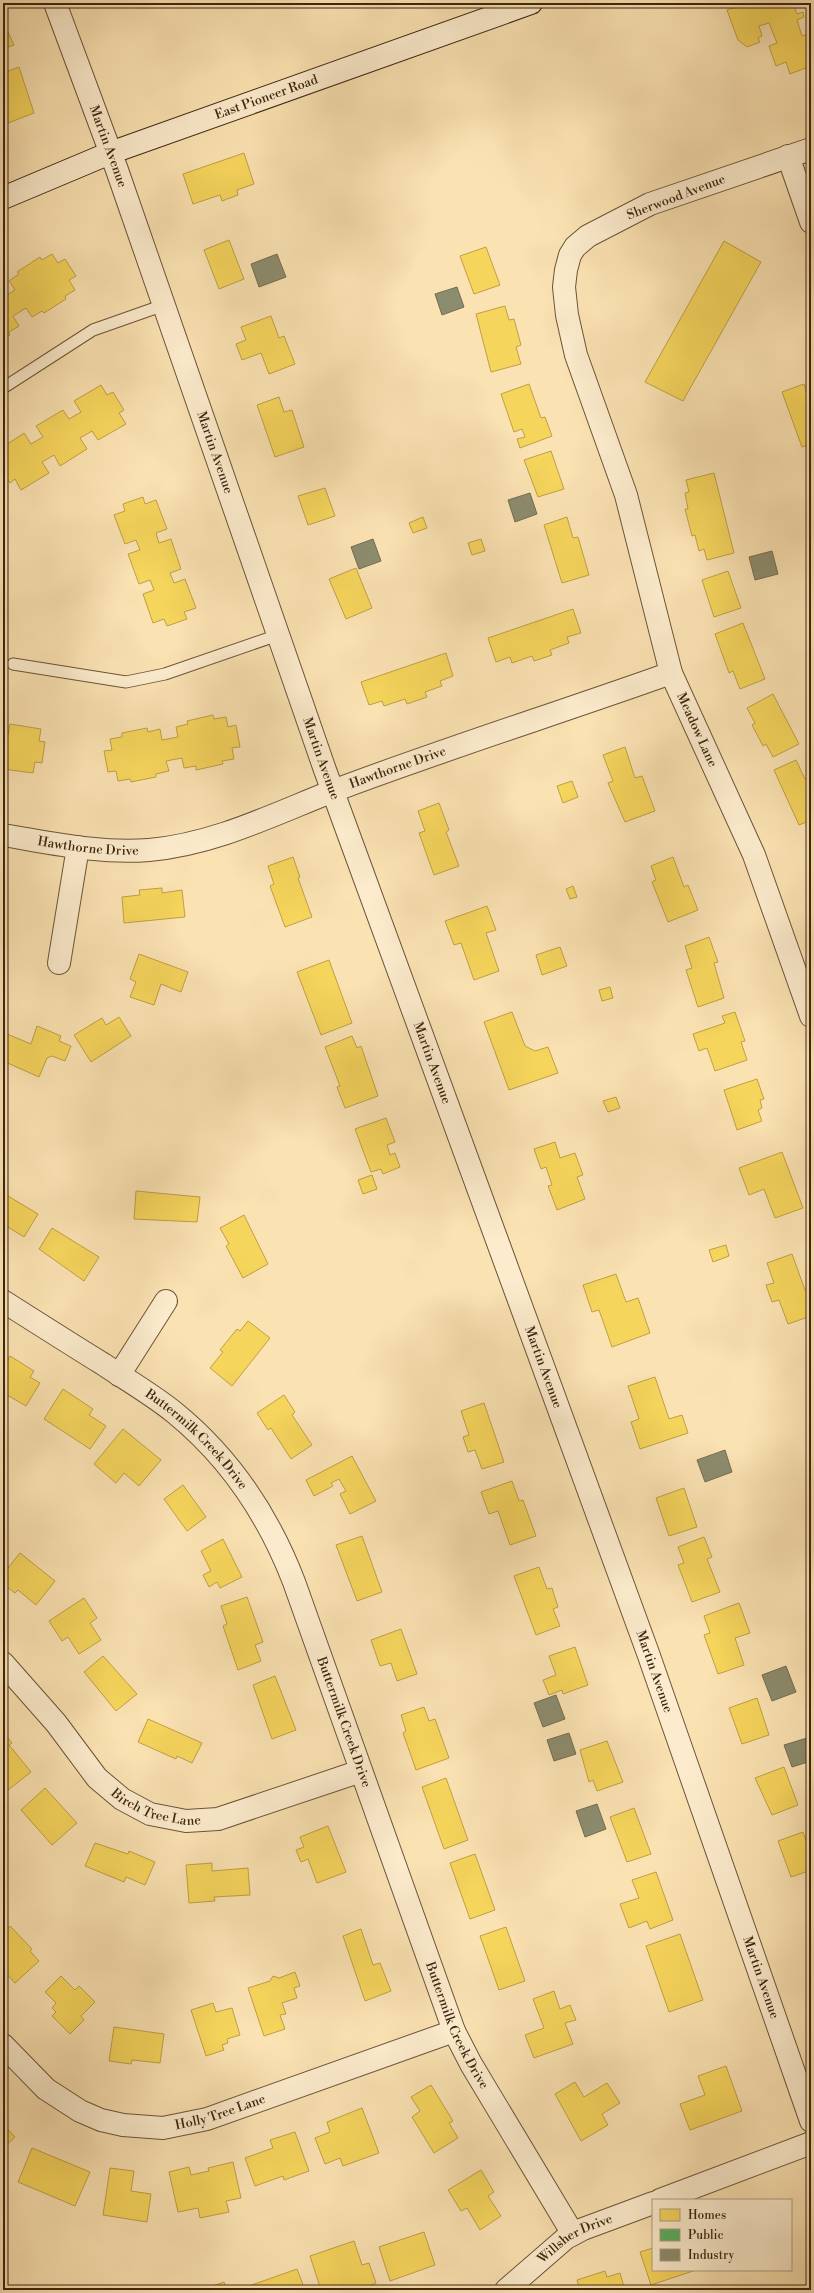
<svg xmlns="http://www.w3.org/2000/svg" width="814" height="2293" viewBox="0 0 814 2293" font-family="'Libre Bodoni',serif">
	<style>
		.homes { fill: #f6d55c; stroke: #bea045 }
		.public { fill: #5aae61; stroke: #518548 }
		.industry { fill: #8c8c6e; stroke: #746d52 }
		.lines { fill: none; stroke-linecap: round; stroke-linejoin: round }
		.lane-casing { stroke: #6c5438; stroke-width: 13 }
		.street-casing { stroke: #6c5438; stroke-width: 24 }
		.secondary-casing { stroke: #3d250f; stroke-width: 24 }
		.lane { stroke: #fceccd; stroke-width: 11 }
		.street { stroke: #fceccd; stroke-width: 22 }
		.secondary { stroke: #fceccd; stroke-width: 22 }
		.labels { text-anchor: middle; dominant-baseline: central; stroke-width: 4; stroke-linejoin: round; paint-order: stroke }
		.street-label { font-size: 13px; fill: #3d250f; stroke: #fceccd }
	</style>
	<rect width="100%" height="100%" fill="#fbe2b2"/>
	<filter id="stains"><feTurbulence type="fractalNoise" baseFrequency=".005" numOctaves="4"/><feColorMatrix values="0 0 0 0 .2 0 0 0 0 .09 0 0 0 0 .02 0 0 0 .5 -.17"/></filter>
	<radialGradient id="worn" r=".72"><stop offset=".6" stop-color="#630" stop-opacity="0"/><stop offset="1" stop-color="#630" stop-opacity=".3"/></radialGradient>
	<path class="homes" d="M747,3H793L797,14L803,12L804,17L797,20L802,36L810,33L811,37V53L808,54L811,66L790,74L786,62L776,66L769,46L777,43L769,23L759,26L762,36L758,38L760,42L747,47L738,40L727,10Z
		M3,21L14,45L3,49Z
		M19,67L34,113L3,125V73Z
		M244,153L254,184L237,190L238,195L222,201L220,195L193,204L183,174Z
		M229,240L244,279L219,289L204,250Z
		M724,241L761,262L683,401L645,382Z
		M486,247L500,285L474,294L460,256Z
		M52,254L58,263L65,259L76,276L69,280L75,290L65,296L66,299L44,313L42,311L32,317L26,308L13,316L19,326L9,332L10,335L3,339V297L15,290L9,281L19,274L17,272L40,257L42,260Z
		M505,306L509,320L514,319L521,345L516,347L521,364L491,372L476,314Z
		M271,316L279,338L284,336L295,364L269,374L261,353L242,360L236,344L246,340L241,327Z
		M529,384L541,418L545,417L552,436L520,448L517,439L525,437L522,429L514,432L501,394Z
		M804,384L808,397L811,396V444L802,447L782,392Z
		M101,385L107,395L113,392L124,410L119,413L126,424L98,440L92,431L80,438L87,449L60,466L54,455L42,462L49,473L21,490L15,479L10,483L3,472V447L24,433L31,444L43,437L36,426L63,410L69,419L81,412L74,401Z
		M279,397L284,412L292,410L304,447L275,457L257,405Z
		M551,451L564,489L538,497L524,460Z
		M714,473L734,553L707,560L704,549L699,551L695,535L692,536L685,509H688L685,493L689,492L686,480Z
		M325,488L335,516L308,525L298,496Z
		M143,497L145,504L156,500L167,529L156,533L159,543L171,539L181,569L170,573L174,583L185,579L196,608L184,612L187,619L167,626L164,619L153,623L143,594L154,590L150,580L139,584L128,554L140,550L136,540L125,544L114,515L125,511L123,504Z
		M423,517L427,528L413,533L409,523Z
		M567,517L573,538L578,537L589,575L562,583L544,525Z
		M481,539L485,551L472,555L468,543Z
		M356,568L372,608L346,619L329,579Z
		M728,571L741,608L714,617L702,580Z
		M573,609L581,633L567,637L569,643L550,650L552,655L534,661L532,656L512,663L510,657L496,662L488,638Z
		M743,623L765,679L740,689L733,671L729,673L715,634Z
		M446,653L453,676L440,681L442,686L425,692L427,697L407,704L405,699L384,706L382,701L369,705L361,682Z
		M773,694L799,744L773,757L766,744L763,746L752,725L755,723L747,708Z
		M213,715L214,719L226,717L228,727L236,725L240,747L232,748L234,759L222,761L223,764L196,770V766L184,768L182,758L166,761L169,771L156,774V777L131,782L130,779L118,781L116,771L108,772L104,751L112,750L110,739L122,737V733L147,728L148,732L160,729L162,740L178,737L176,727L188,724L187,721Z
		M10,724L41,729L39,741L45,742L42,763L35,762L33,773L3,769V734L8,735Z
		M625,747L635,778L642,776L655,811L625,822L608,783L613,781L603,755Z
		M796,760L805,779L811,776V820L799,825L774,770Z
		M572,781L578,797L563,803L557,786Z
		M439,803L449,830L446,832L459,866L434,875L419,833L425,831L418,811Z
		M293,857L300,877L298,878L312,917L285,927L270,886L274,884L268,866Z
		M673,857L684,887L688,885L698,910L668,922L652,882L656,880L651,866Z
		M573,886L577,897L570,899L566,889Z
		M162,888V893L182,890L185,917L124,923L122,897L140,895L139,890Z
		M487,906L496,930L486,933L499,971L474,980L461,943L454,945L445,921Z
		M709,937L718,962L714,963L724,998L698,1007L686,970L692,968L685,946Z
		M560,947L567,966L542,975L536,955Z
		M139,954L188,972L181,992L161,984L154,1005L130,997L136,982L130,979Z
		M329,960L352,1023L321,1035L297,972Z
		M610,987L613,998L602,1001L599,990Z
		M512,1012L525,1046L535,1051L548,1047L558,1073L509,1090L484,1022Z
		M735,1012L745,1041L741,1042L747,1060L715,1071L707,1048L699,1051L693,1034L725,1023L722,1016Z
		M119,1017L131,1036L91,1062L74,1035L102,1018L106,1025Z
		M37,1026L61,1036L59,1041L71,1046L65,1061L52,1056L47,1058L39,1077L3,1061V1043L7,1034L31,1044Z
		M352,1036L357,1048L361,1046L378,1096L345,1108L337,1087L340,1086L325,1047Z
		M757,1079L764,1099L760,1100L762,1108L758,1110L762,1121L737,1130L724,1090Z
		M616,1097L620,1108L608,1112L603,1101Z
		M386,1118L395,1142L387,1145L390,1155L395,1153L400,1167L383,1174L381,1169L371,1172L355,1129Z
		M555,1142L560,1158L575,1153L583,1175L577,1177L585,1199L557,1210L548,1186L552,1185L546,1167L541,1169L534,1149Z
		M782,1152L803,1208L775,1218L764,1189L749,1195L739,1168Z
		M372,1175L377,1189L363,1194L358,1180Z
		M136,1191L200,1197L197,1222L134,1219Z
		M3,1193L38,1214L24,1237L3,1224Z
		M244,1215L268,1264L243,1278L226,1246L229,1244L220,1228Z
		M52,1228L99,1257L84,1281L39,1249Z
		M726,1245L729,1256L713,1262L709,1250Z
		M792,1254L805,1290L811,1287V1316L788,1324L779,1300L772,1302L766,1285L774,1283L767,1263Z
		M616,1274L626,1302L638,1298L650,1333L612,1347L599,1310L592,1312L583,1285Z
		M248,1321L270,1338L232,1386L210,1368L223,1352L220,1350L237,1329L240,1331Z
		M10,1356L34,1371L30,1377L40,1383L26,1406L7,1395L8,1393L3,1390V1368Z
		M655,1377L669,1419L682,1415L688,1433L640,1449L631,1422L639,1419L628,1386Z
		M63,1389L93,1409L89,1415L106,1426L90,1449L44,1419Z
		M284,1395L295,1412L292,1415L312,1445L291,1459L271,1428L268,1430L257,1413Z
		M484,1403L504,1462L482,1469L475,1450L468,1452L463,1437L469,1435L461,1411Z
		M123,1429L161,1460L139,1486L124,1473L116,1483L94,1464Z
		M352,1456L376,1501L350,1514L340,1494L346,1491L339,1479L331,1483L333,1486L314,1496L306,1480Z
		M512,1481L519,1501L523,1500L536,1536L510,1545L498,1511L489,1514L481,1492Z
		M183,1485L206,1517L187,1531L164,1499Z
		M684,1488L697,1527L669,1536L656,1498Z
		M362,1536L382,1592L357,1601L336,1545Z
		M704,1537L712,1557L707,1559L720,1592L692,1602L678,1565L684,1563L678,1547Z
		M223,1539L242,1577L220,1588L217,1582L209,1587L203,1575L211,1571L201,1551Z
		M20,1553L55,1581L36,1605L18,1590L15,1593L3,1584V1574Z
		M539,1567L547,1589L552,1588L558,1607L553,1609L560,1626L536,1635L514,1576Z
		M247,1597L263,1642L255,1645L261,1661L238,1670L223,1626L227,1624L221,1606Z
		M84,1598L97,1618L90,1623L101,1640L79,1654L68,1637L62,1641L49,1621Z
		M739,1603L750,1633L735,1638L744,1665L718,1674L704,1635L710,1633L704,1616Z
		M401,1629L417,1674L397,1681L391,1663L380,1666L371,1640Z
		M575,1647L588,1685L563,1694L562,1690L549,1695L543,1680L556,1675L549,1656Z
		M103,1656L137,1694L116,1711L84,1672Z
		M275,1676L296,1730L272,1739L253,1685Z
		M757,1698L769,1735L742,1744L729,1708Z
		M424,1707L429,1721L435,1719L449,1758L416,1770L403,1733L406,1731L401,1715Z
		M148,1719L202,1743L192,1763L177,1756L176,1759L138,1742Z
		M3,1732L12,1743L9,1745L31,1772L8,1790L3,1783Z
		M607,1741L623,1782L597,1791L593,1780L589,1782L580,1750Z
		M784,1767L798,1805L772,1815L755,1778Z
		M446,1778L468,1840L444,1849L422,1787Z
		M45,1788L77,1823L52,1845L21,1810Z
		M634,1808L651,1854L627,1862L610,1817Z
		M328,1826L346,1872L317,1883L308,1859L301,1862L296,1850L304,1847L300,1837Z
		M803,1832L811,1855V1870L791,1877L778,1841Z
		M95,1843L128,1854L129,1851L155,1862L145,1885L126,1877L124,1882L85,1866Z
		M475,1854L495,1910L470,1919L450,1863Z
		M212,1863V1871L248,1868L250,1895L214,1897L215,1901L189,1903L186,1865Z
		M656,1872L673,1920L650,1929L647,1921L629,1928L620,1904L639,1898L632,1880Z
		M10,1926L32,1949L30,1951L39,1961L15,1983L3,1970V1958L5,1956L3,1954V1933Z
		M506,1927L525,1981L499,1990L480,1936Z
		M361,1929L373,1965L380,1963L391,1991L365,2001L343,1936Z
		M680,1934L703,2000L669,2012L646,1946Z
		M295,1972L300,1986L294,1988L297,1998L282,2003L286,2014L280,2015L285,2029L264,2036L248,1988L270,1981L273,1976L279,1978Z
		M61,1976L75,1990L79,1986L95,2002L81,2016L84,2020L70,2034L52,2016L56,2012L52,2008L56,2003L45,1992Z
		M554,1991L560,2009L570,2005L576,2020L565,2023L573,2044L534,2058L525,2035L544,2028L533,1999Z
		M213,2003L216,2012L232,2008L240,2035L227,2039L228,2043L222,2045L224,2050L206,2056L191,2010Z
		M114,2027L164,2034L160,2063L132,2060L131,2064L109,2061Z
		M726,2066L742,2111L690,2130L680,2104L705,2095L698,2076Z
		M575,2082L584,2097L607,2083L620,2103L602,2114L608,2125L581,2141L555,2094Z
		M431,2085L453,2121L449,2123L458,2138L434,2153L412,2117L420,2111L411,2097Z
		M362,2108L379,2153L343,2166L340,2158L325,2164L315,2138L330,2132L327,2122Z
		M3,2124L15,2137L3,2148Z
		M295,2132L309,2171L284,2180L283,2176L255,2186L245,2158L273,2148L270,2140Z
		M32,2148L90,2172L75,2206L18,2182Z
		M233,2162L241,2198L226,2201L229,2212L200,2218L198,2208L178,2212L169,2172L189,2167L191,2175L209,2171L208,2168Z
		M110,2168L134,2171L131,2191L151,2194L147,2222L103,2215Z
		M481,2170L494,2192L488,2196L501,2216L480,2230L467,2208L461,2211L448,2190Z
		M424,2232L435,2265L390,2281L379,2247Z
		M354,2241L362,2265L369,2263L376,2283L360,2290H344L342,2285L321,2290L310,2256Z
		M653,2248V2270H696L651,2285L640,2252Z
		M297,2269L305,2290H247L246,2287Z
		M605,2271L607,2277L620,2273L625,2290H580L577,2280Z
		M224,2282L227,2290H201Z"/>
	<path class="public" d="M140,3H157L141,8Z"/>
	<path class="industry" d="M277,254L286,277L259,287L251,264Z
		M457,287L464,307L442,315L435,294Z
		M530,493L537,514L515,522L508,500Z
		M373,539L381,561L359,569L351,547Z
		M772,551L778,574L755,580L749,557Z
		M725,1450L732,1472L705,1482L697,1460Z
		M786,1666L796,1692L772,1701L762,1675Z
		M556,1695L565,1719L543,1727L534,1703Z
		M569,1733L576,1754L554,1761L547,1740Z
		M807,1738L811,1750V1761L792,1767L784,1745Z
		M597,1804L606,1829L585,1837L576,1811Z"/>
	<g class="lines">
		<defs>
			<path id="lane" d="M3,388L93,330L164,305
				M13,664L126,682L165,674L278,635"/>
			<g id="street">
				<path id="s1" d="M55,3L117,170L325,770L648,1653L811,2121"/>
				<path id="s2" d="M811,149L650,204L588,236L575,247L570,255L566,270L564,287L567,315L576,355L626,495L671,673L754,855L811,1016"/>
				<path d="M788,156L811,222"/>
				<path id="s3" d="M3,835C52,843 100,854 149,850C215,844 272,815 333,791C444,749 559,713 671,673"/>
				<path d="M59,963L78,847"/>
				<path id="s4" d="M3,1301C36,1322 69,1343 103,1364C127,1380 153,1395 175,1413C230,1458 269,1517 294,1582L454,2031L471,2064L573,2234"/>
				<path d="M119,1375L166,1301"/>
				<path id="s5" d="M3,1663L56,1723L97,1778L122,1799L150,1814L186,1821L218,1819L361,1771"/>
				<path id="s6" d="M3,2045L46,2089L80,2111L101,2120L123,2125L163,2128L207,2119L454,2031"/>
				<path d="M660,2200L811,2143"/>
				<path id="s7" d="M506,2290L566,2238L583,2229L653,2203"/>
			</g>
			<g id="secondary">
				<path id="s8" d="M3,198L110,153L531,3"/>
			</g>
		</defs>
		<use href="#lane" class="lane-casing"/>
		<use href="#street" class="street-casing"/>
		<use href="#secondary" class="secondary-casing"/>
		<use href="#lane" class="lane"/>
		<use href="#street" class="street"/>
		<use href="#secondary" class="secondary"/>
	</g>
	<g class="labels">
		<g class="street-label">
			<text stroke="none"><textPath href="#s8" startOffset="282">East Pioneer Road</textPath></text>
			<text stroke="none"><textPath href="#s1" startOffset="153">Martin Avenue</textPath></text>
			<text transform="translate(676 197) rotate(-21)">Sherwood Avenue</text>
			<text stroke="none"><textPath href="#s1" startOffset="477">Martin Avenue</textPath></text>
			<text stroke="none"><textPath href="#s2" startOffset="763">Meadow Lane</textPath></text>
			<text stroke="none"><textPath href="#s1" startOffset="801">Martin Avenue</textPath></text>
			<text stroke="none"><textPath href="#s3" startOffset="410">Hawthorne Drive</textPath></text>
			<text stroke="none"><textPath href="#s3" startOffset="86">Hawthorne Drive</textPath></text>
			<text stroke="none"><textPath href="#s1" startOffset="1125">Martin Avenue</textPath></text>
			<text stroke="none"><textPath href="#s1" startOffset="1449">Martin Avenue</textPath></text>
			<text stroke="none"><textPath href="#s4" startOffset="239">Buttermilk Creek Drive</textPath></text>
			<text stroke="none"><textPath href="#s1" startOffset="1773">Martin Avenue</textPath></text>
			<text stroke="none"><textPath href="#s4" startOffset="563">Buttermilk Creek Drive</textPath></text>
			<text stroke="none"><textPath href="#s5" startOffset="217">Birch Tree Lane</textPath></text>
			<text stroke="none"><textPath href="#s1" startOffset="2097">Martin Avenue</textPath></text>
			<text stroke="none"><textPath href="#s4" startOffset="887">Buttermilk Creek Drive</textPath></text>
			<text stroke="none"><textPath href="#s6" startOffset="247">Holly Tree Lane</textPath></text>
			<text stroke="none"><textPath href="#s7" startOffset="87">Willsher Drive</textPath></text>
		</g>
	</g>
	<rect width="814" height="2293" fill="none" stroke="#fbe2b2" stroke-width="16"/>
	<rect x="4" y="4" width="806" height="2285" fill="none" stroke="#3d250f" stroke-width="2"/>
	<rect x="8" y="8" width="798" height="2277" fill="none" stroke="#3d250f"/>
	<rect x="652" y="2199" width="140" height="72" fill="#fceccd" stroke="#b09c81"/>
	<rect x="660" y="2209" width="20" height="12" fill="#f6d55c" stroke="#b09c81"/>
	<text x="688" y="2219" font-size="12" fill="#3d250f">Homes</text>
	<rect x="660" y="2229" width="20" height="12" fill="#5aae61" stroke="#b09c81"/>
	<text x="688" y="2239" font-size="12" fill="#3d250f">Public</text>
	<rect x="660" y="2249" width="20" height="12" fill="#8c8c6e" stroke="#b09c81"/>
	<text x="688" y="2259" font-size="12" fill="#3d250f">Industry</text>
	<rect width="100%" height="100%" filter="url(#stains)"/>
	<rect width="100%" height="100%" fill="url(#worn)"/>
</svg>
